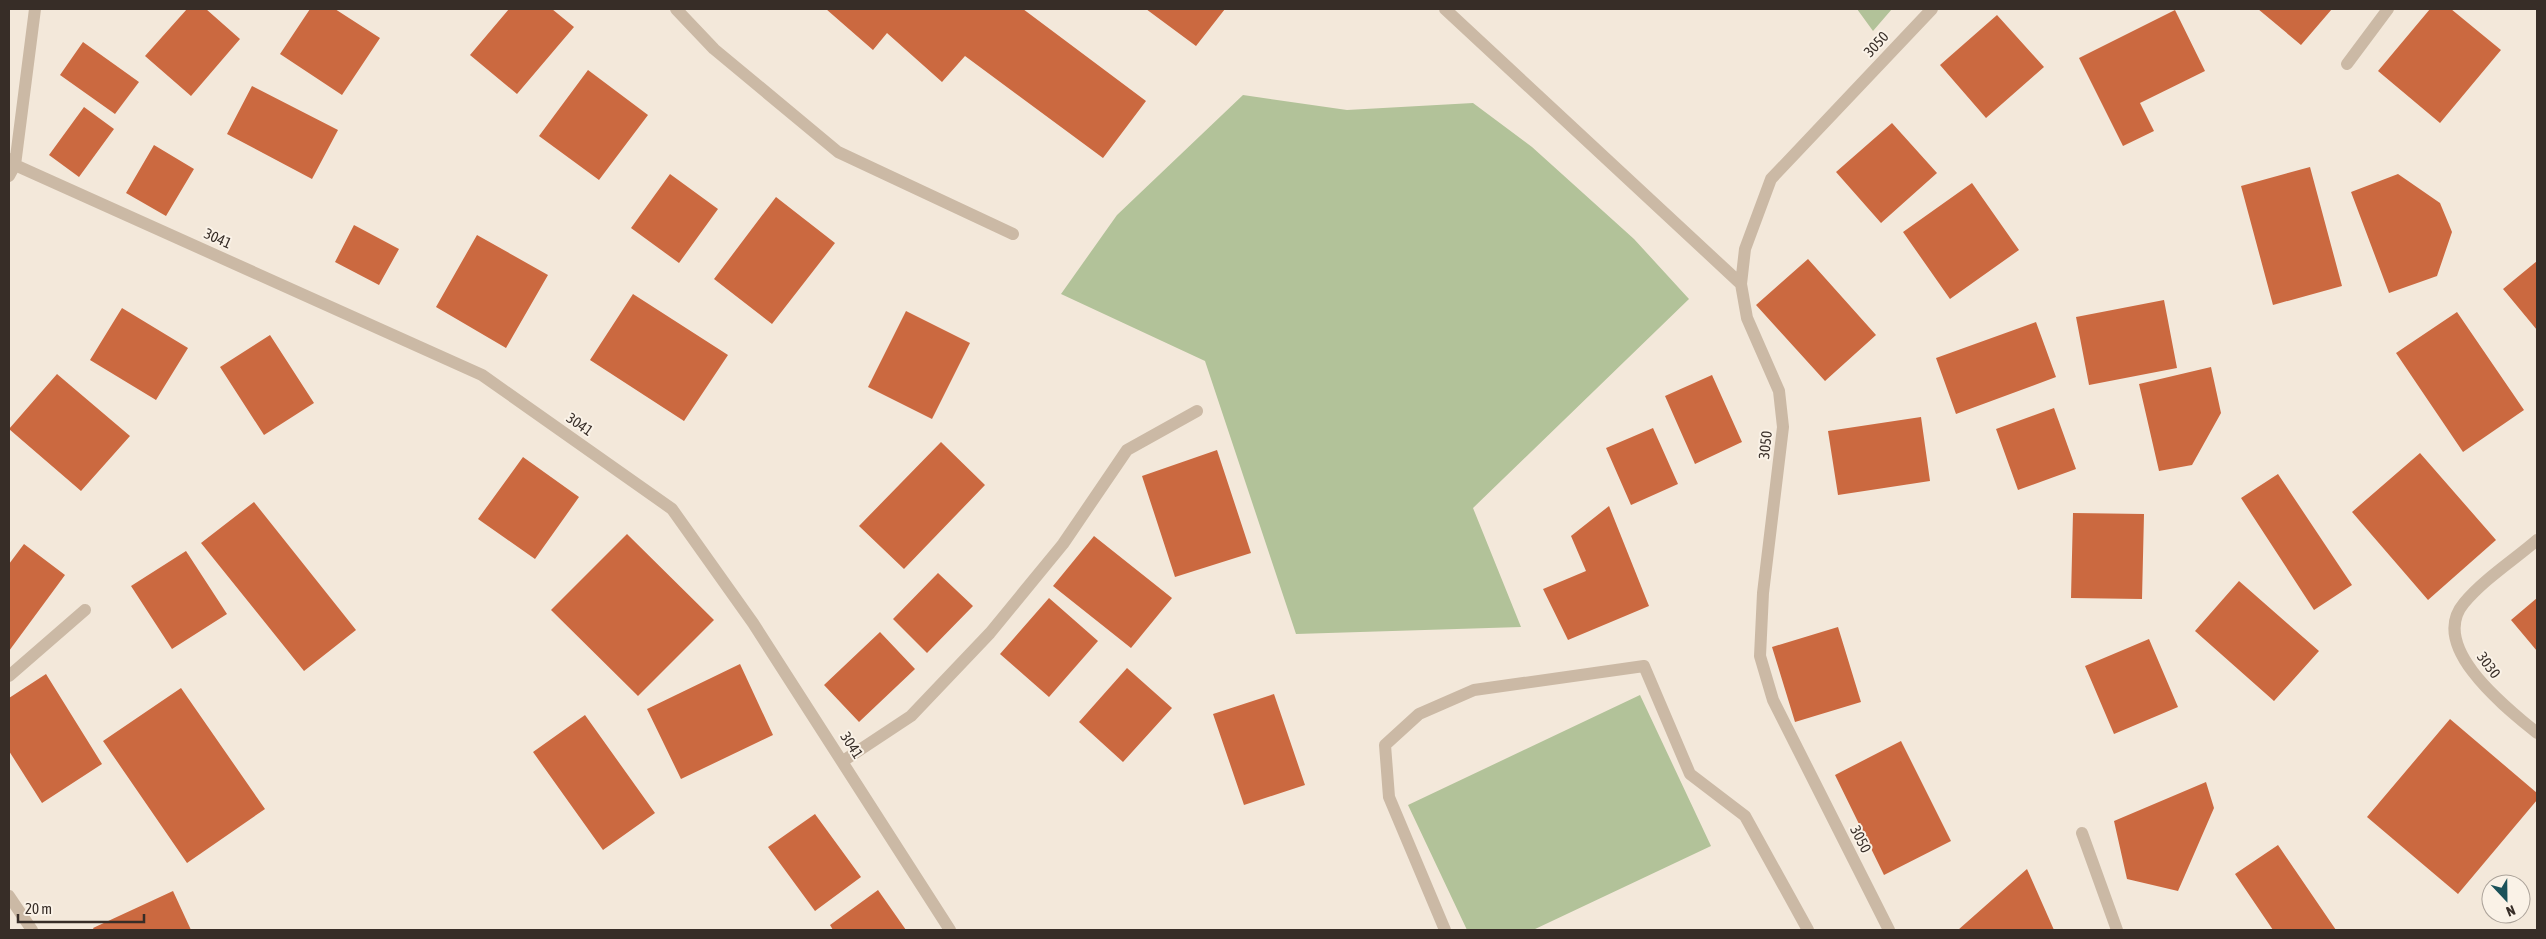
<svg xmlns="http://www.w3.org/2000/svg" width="2546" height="939" viewBox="0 0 2546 939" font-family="'Asap Condensed',sans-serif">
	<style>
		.green { fill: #b2c299 }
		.building { fill: #cb6940 }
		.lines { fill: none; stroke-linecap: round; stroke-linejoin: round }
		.minor { stroke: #cbb9a5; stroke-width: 12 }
		.labels { text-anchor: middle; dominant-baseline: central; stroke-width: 4; stroke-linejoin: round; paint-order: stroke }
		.street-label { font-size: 15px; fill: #372d27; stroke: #faf2e7 }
	</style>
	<rect width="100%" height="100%" fill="#f3e8da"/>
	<path class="green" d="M1857,9H1892L1873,31Z
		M1243,95L1347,110L1473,103L1532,147L1634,239L1689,299L1473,508L1521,627L1296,634L1205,361L1061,294L1117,215Z
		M1640,695L1711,846L1533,930H1467L1408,805Z"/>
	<path class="building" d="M187,9H206L240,39L191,96L145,56Z
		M310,9H335L380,38L342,95L280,54Z
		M509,9H552L574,27L517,94L470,55Z
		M826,9H1023L1146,101L1103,158L965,56L942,82L887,33L873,50Z
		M1146,9H1225L1196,46Z
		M2258,9H2332L2301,45Z
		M2430,9H2451L2501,50L2440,123L2378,71Z
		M2175,10L2205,71L2140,103L2154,131L2123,146L2079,58Z
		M1997,15L2044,67L1986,118L1940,65Z
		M83,42L139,82L115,114L60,75Z
		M588,70L648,115L599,180L539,136Z
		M252,86L338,130L312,179L227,134Z
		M84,107L114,129L79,177L49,155Z
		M1892,123L1937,173L1881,223L1836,172Z
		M154,145L194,169L166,216L126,193Z
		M2310,167L2342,286L2273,305L2241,186Z
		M670,174L718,209L679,263L631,228Z
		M2398,174L2440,203L2452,232L2437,276L2389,293L2351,192Z
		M1972,183L2019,250L1950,299L1903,232Z
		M776,197L835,243L772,324L714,279Z
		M354,225L399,249L379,285L335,262Z
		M477,235L548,275L506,348L436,307Z
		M1808,259L1876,335L1825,381L1756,305Z
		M2537,261V330L2503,289Z
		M633,294L728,355L684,421L590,360Z
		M2164,300L2177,368L2089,385L2076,317Z
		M122,308L188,348L156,400L90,360Z
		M906,311L970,343L932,419L868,387Z
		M2457,312L2524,410L2463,452L2396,353Z
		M2036,322L2056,377L1956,414L1936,358Z
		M270,335L314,403L264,435L220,367Z
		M2211,367L2221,413L2192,465L2159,471L2139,384Z
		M57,374L130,436L81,491L9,429Z
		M1712,375L1742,442L1695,464L1665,396Z
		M2054,408L2076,469L2018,490L1996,429Z
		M1921,417L1930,481L1838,495L1828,431Z
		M1653,428L1678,484L1631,505L1606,448Z
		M941,442L985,485L904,569L859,526Z
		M1217,450L1251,553L1175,577L1142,476Z
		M2420,453L2496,540L2428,600L2352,512Z
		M523,457L579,497L535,559L478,519Z
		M2278,474L2352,585L2314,610L2241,498Z
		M254,502L356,630L304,671L201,543Z
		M1609,506L1649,606L1568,640L1543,589L1586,571L1571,536Z
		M2073,513L2144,514L2142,599L2071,598Z
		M627,534L714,620L638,696L551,610Z
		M1094,536L1172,598L1131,648L1053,586Z
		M24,544L65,575L9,651V564Z
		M186,551L227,614L172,649L131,586Z
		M938,573L973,606L927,653L893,619Z
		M2239,581L2319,651L2274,701L2195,631Z
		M1049,598L1098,641L1049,697L1000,654Z
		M2537,598V651L2511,620Z
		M1838,627L1861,702L1795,722L1772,647Z
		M880,632L915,669L859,722L824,685Z
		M2149,639L2178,707L2114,734L2085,666Z
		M740,664L773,735L681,779L647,709Z
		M1127,668L1172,708L1123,762L1079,722Z
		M46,674L102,764L42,803L9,751V698Z
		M181,688L265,809L187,863L103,741Z
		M1274,694L1305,785L1244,805L1213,714Z
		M585,715L655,813L603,850L533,752Z
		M2450,719L2537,793V800L2458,894L2367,817Z
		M1901,741L1951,841L1884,875L1835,775Z
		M2206,782L2214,808L2178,891L2127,879L2114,821Z
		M815,814L861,877L815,911L768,847Z
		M2278,845L2336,930H2273L2235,874Z
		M2027,869L2054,930H1958Z
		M878,890L906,930H833L830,925Z
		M173,891L191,930H94L93,928Z"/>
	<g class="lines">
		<path class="minor" d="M676,9L714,49L838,152L1013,234
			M1445,9L1741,284
			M2347,64L2388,9
			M9,159L15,165L482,375L672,509L753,623L950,930
			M9,176L15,165L35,9
			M2537,540C2514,560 2484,579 2464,603C2427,647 2508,709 2537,733
			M9,676L85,610
			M843,761L911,716L990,633L1063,544L1127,450L1197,411
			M2082,833L2117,930
			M9,896L32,930
			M1445,930L1389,797L1385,745L1419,714L1474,690L1644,666L1690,774L1745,816L1808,930
			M1889,930L1773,700L1760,656L1763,593L1783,427L1779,391L1747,318L1741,284L1745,249L1771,179L1932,9"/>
	</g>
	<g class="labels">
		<g class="street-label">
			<text transform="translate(1876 44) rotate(-47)">3050</text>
			<text transform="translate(218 238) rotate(24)">3041</text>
			<text transform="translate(580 424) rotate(35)">3041</text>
			<text transform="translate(1765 445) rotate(-84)">3050</text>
			<text transform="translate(2489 665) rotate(53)">3030</text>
			<text transform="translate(852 745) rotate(57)">3041</text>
			<text transform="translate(1861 839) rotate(63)">3050</text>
		</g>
	</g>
	<rect width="2546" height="939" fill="none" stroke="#372d27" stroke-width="20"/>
	<g transform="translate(2506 899) rotate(158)"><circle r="24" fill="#faf2e7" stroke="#aca39a"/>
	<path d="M0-4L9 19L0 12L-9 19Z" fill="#1b525a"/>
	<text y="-8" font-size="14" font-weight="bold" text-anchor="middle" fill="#372d27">N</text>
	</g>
	<path d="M18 914v8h126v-8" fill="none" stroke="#372d27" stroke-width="2.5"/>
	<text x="25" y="914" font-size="15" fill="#372d27" stroke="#faf2e7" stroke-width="4" paint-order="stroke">20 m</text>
</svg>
